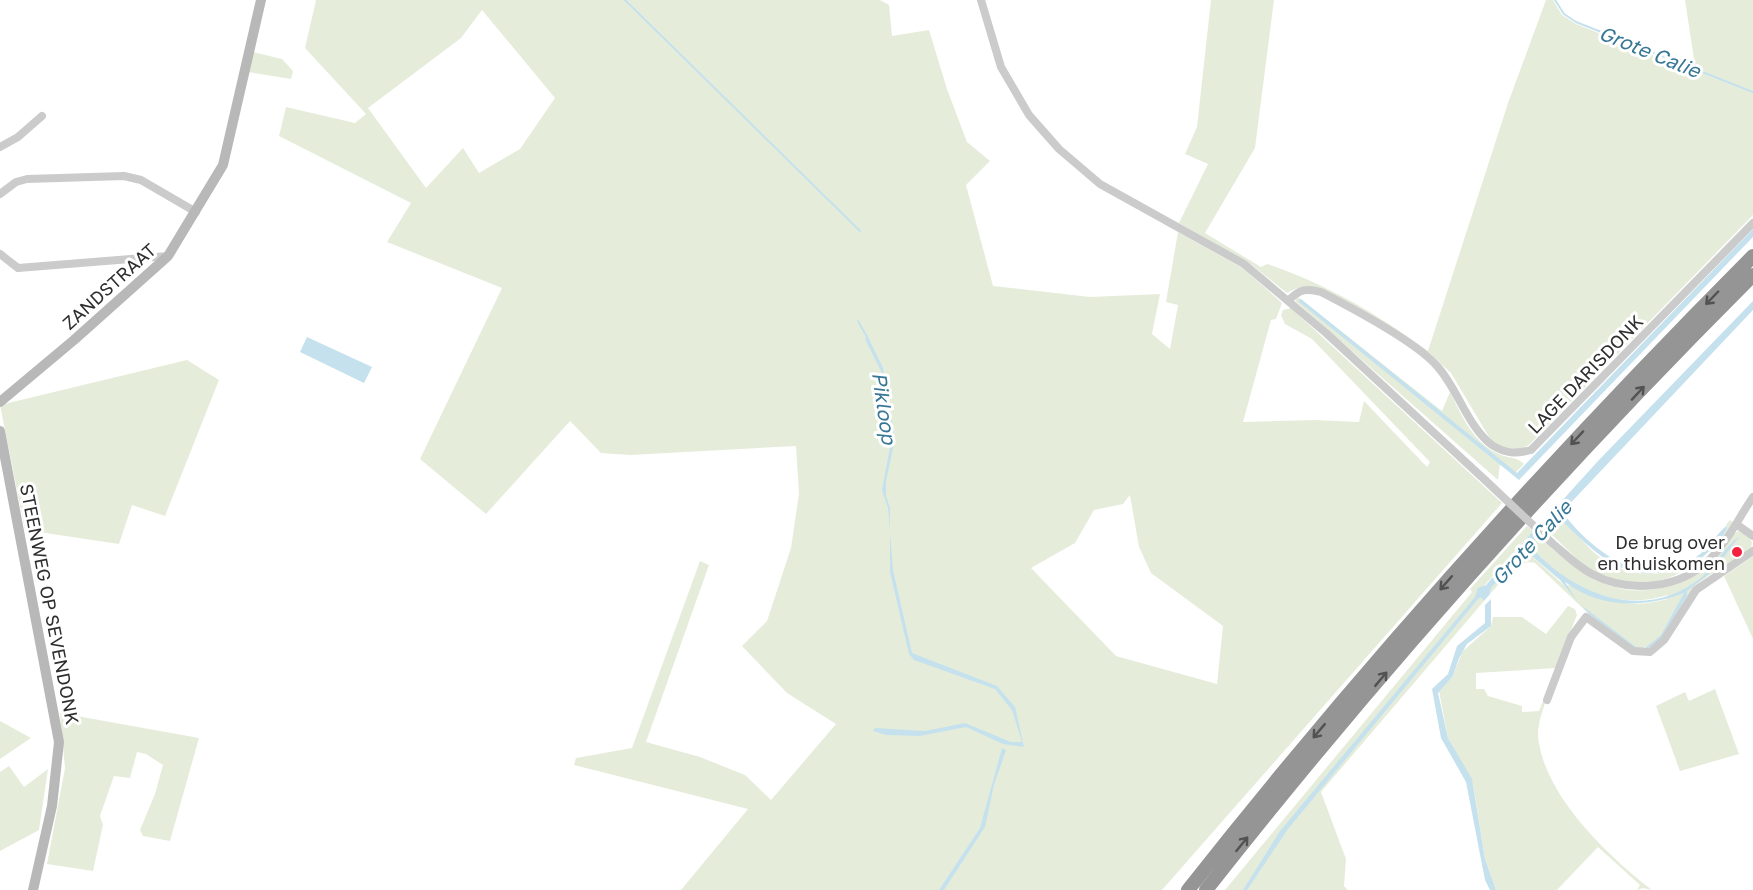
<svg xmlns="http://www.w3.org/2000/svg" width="1753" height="890" viewBox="0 0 1753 890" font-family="'Golos Text',sans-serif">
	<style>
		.green { fill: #e5edda; fill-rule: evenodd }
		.water { fill: #c5e1ee }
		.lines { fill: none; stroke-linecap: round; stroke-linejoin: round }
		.stream { stroke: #c5e1ee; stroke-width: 2 }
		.street { stroke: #cbcbcb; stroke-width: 8 }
		.secondary { stroke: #b8b8b8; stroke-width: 10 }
		.highway { stroke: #959595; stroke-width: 14 }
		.street-bridge { stroke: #cbcbcb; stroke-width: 8 }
		.oneway { stroke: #525252 }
		.poi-dot { fill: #f3223f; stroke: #fff; stroke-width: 2 }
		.labels { text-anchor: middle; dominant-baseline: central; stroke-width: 6; stroke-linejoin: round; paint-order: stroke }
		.street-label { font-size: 18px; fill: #2e2e2e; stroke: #fff }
		.poi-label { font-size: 18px; fill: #2e2e2e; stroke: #fff; text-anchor: end }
		.water-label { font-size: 20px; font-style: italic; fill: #367796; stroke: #fff }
	</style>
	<rect width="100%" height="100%" fill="#fff"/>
	<path class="green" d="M316,0H880L889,5L892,36L929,30L947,89L967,142L990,161L966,185L993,286L1090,297L1160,294L1152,334L1170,349L1178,305L1166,302L1178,232L1244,269L1282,303L1276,319L1271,320L1243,422L1314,420L1359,422L1364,401L1427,467L1430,462L1312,339L1285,324L1281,315L1283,310L1291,308L1502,503L1162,890H681L748,809L574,765L576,758L632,748L700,561L709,565L646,742L700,757L745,775L771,800L836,724L787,693L742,646L767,621L791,548L799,494L796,446L630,455L601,453L570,421L486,514L420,459L502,288L387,242L411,203L279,136L286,107L355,123L366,114L305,48ZM482,10L555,98L520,149L479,173L463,148L426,188L368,108L461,38ZM1130,495L1139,547L1151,573L1223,626L1217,684L1116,656L1031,568L1075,543L1094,510L1123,504Z
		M1211,0H1274L1255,148L1205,233L1261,267L1267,264C1327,284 1377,314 1428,351L1508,103L1546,0H1553L1562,15L1576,24L1696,72L1685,0H1753V215L1529,445C1513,453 1501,448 1489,437L1451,373L1428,352L1426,353L1326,292C1310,285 1302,285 1287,293L1252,265L1179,223L1208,164L1185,154L1197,127Z
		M253,52L282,59L293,71L291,79L248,72Z
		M1298,297L1442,411L1450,392C1462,416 1473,443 1499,454C1509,459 1516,456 1524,464L1513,475L1500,464L1498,480L1295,301Z
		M187,360L219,380L165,516L132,505L119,544L25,530L0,405Z
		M1556,517C1572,525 1583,544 1597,555C1646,591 1695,572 1728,527L1726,525L1730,520L1733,522C1702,570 1652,601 1595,571C1576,561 1561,543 1546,529Z
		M1527,526L1533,531L1483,587L1484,601L1321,792L1346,859L1344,886L1348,890H1225L1472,592L1470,589Z
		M1738,531L1748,536L1752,542L1751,548C1734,564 1710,571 1694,588C1672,610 1672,645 1636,649L1590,615L1535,563C1517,558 1502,582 1490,594L1491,588L1526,551L1565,586L1569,585C1602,600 1631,610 1667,599L1668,595C1614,612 1565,586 1530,546L1538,536C1575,569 1613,603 1667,586C1681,582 1693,577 1704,569C1717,558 1725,540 1738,531Z
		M1753,556V639L1724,576Z
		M1568,606L1575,609L1577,615L1556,668L1476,673V689H1484L1488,696L1522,706V712L1539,711L1543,701L1545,703C1541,716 1536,729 1539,743C1548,799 1609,857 1652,890L1643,888L1637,890L1640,885L1598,847L1557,890H1496L1485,859L1473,784L1448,738L1439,691L1453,676L1462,652L1491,626L1493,617H1522L1546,634Z
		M1715,689L1739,754L1680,771L1656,706L1685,692L1689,701Z
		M60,713L199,738L170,841L143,836L140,830L155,794L163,765L146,754L137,752L130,778L114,776L100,816L103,825L93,871L47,864L65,768Z
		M0,721L31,738L0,759Z
		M9,766L24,787L48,769L39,830L0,851V772Z"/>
	<path class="water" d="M1753,229V237L1519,480L1298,301L1301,299L1517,473Z
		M1753,301V310L1562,512C1594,553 1643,591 1696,557C1709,549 1716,533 1728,525C1725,537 1712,549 1702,557C1693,564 1683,567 1672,570C1623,585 1593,550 1560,519L1556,518L1546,529L1541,524L1598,461Z
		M867,335L883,368L895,439L886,481V496L890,508V530L888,508L882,490L892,437L882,373L865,339Z
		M307,337L372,367L364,383L300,352Z
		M1533,531L1538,536L1530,546C1574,595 1644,624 1702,577C1712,568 1731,540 1739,537L1714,570L1687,591V596L1661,639L1647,649H1636L1590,615L1581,605L1636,647L1645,648L1661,635L1684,593C1644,608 1601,609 1565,582L1578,602L1560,580L1526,551L1491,588L1490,594L1484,601L1481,597L1478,599L1288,829L1247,890H1243L1280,831L1475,597L1478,588L1486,585Z
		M890,532L893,570L912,653L997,686L1015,707L1024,747L1003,744L966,727L920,736L886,735L873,731L875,728L925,731L965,723L1011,742H1022L1012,710L995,689L914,660L909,654L890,572Z
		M1491,599V626L1467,644L1459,658L1453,676L1438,693L1448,738L1472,779L1485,859L1496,890H1490L1485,880L1466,782L1441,738L1432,689L1448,674L1457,646L1485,623V605Z
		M1002,748L1006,750L994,785L985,827L944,890H939L980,828Z"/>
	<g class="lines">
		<path class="stream" d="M625,0L860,231
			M1555,0L1564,14L1576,22L1753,92
			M858,321L867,337"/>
		<path class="street" d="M981,0L1001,67L1029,115L1059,149L1100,184L1244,264L1326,333L1485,480
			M0,147L18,137L42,116
			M0,194L16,182L27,179L124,176L141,180L196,212
			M0,254L18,268L168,256
			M1289,300C1300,289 1306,288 1321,292C1352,308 1415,341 1437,366C1458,389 1467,426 1492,445C1506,454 1516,454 1531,450L1753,223
			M1736,524L1753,536
			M1552,543C1565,554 1577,566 1592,574C1630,594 1681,589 1711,558C1729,540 1739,517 1753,497
			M1547,700L1571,637L1586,617L1633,651L1650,652L1664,640L1696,590L1753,551"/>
		<path class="secondary" d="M0,402L74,340L168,256L223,165L261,0
			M0,431L59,742L52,806L33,890"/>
		<path class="highway" d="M1188,890C1363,668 1553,457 1753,256
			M1206,890C1375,675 1559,469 1753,275"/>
		<path class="street-bridge" d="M1485,480L1552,543"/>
	</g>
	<defs><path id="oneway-shaft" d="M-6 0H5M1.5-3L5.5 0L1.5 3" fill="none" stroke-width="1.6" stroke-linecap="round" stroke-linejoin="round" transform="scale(1.5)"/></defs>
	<g class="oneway">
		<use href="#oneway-shaft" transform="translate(1712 298) rotate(134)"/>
		<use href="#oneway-shaft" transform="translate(1638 393) rotate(-47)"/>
		<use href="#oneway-shaft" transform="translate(1577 438) rotate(133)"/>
		<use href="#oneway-shaft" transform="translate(1446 583) rotate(131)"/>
		<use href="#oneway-shaft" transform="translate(1381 679) rotate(-50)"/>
		<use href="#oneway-shaft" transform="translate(1319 731) rotate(130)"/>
		<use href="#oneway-shaft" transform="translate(1242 844) rotate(-51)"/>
	</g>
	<circle class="poi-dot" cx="1737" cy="552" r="6"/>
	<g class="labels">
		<g class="street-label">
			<text transform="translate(109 286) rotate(-42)">ZANDSTRAAT</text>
			<text transform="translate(1585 374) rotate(-46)">LAGE DARISDONK</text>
			<text transform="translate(50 604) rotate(79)">STEENWEG OP SEVENDONK</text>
		</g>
		<g class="poi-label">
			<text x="1725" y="542">De brug over<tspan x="1725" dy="21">en thuiskomen</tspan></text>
		</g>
		<g class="water-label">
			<text transform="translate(1650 51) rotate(22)">Grote Calie</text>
			<text transform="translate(885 408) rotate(82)">Pikloop</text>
			<text transform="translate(1531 542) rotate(-47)">Grote Calie</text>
		</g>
	</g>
</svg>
